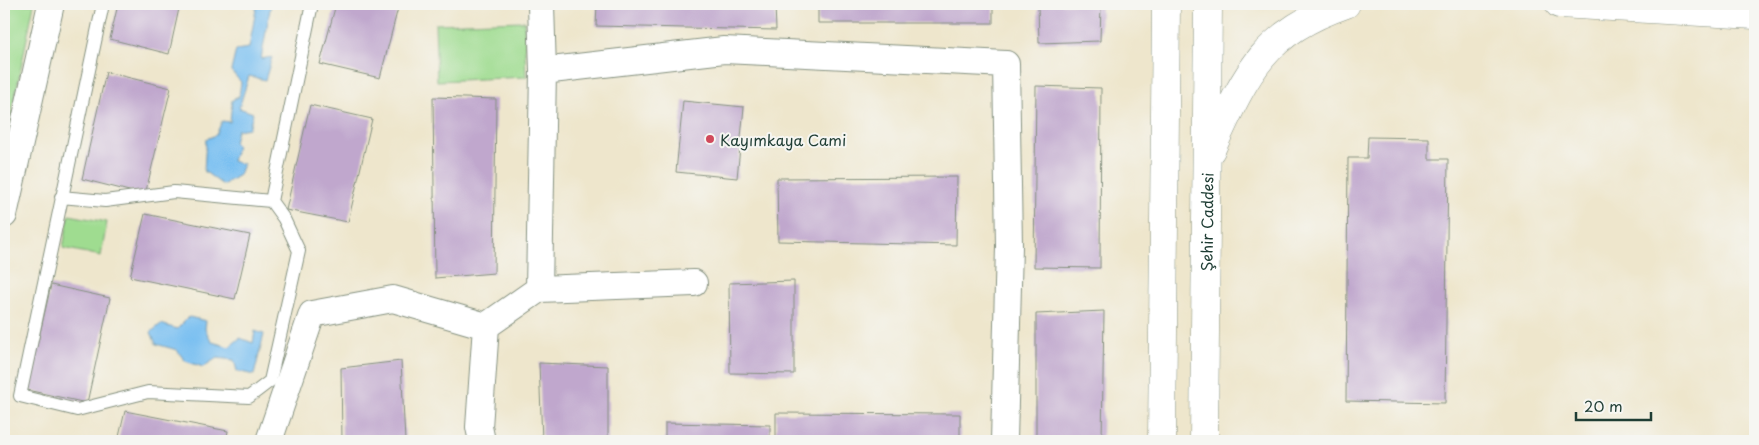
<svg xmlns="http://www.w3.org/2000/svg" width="1759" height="445" viewBox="0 0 1759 445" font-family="'Playpen Sans',sans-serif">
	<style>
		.green { fill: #9fdc90; stroke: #5f8c62 }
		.water { fill: #7ac0f1; stroke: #4c7e92 }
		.building { fill: #c0a7cd }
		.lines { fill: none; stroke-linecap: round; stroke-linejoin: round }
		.lane-casing { stroke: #869280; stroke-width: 14 }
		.street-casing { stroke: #869280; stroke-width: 28 }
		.secondary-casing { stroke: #869280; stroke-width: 29 }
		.lane { stroke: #fff; stroke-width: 12 }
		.street { stroke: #fff; stroke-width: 26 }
		.secondary { stroke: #fff; stroke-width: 28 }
		.poi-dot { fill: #d1495b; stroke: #f6f6f2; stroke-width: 2 }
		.labels { text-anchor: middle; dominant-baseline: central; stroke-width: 4; stroke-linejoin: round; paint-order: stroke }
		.poi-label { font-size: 15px; fill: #1f3d34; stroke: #f6f6f2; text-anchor: start }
		.street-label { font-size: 15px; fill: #1f3d34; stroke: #f6f6f2 }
	</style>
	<rect width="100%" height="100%" fill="#f6f6f2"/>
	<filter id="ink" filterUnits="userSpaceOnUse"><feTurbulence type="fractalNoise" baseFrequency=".02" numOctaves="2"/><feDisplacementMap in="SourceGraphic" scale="10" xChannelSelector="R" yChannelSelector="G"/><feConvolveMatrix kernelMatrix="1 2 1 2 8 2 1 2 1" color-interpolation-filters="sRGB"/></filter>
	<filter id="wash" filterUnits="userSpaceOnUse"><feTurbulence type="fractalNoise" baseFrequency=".0096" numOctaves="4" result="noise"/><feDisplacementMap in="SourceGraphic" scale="20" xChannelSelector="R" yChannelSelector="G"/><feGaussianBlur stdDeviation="1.12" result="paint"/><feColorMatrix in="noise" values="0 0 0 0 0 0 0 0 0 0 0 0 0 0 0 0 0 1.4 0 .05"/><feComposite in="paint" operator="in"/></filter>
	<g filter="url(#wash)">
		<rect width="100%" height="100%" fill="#eee6cc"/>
		<path class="green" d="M4,4H34L4,151Z
			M524,21L526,77L437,81L435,24Z
			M69,215L107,222L101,256L63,248Z"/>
		<path class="water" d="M257,4H271L261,59L272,57L265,80L249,76L239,108L253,113L249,128L237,130L234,143L237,146L232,161L243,164L239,175L223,185L204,171L206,139L216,135L222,121L230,122L232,100L239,97L241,82L231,71L236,50L249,48Z
			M189,317L206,321L205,329L212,342L229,347L240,338L253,343L255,331L264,334L254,375L237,371L234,360L217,358L203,367L185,361L177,350L156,344L151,332L161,324L177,329Z"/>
		<g id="blocks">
			<path class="building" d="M118,4H180L169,54L110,39Z
				M336,4H399L380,78L320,64Z
				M597,4H775L776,30L596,26Z
				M818,4H993V23H818Z
				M1038,4H1101L1100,41L1039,43Z
				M106,72L171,88L145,195L82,179Z
				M1036,86L1101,88L1100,268L1034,267Z
				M433,97L496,99L494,273L435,278Z
				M683,101L744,107L737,178L676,172Z
				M310,105L372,119L348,222L286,210Z
				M1368,137L1429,138V159H1448L1445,403L1346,401L1348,158H1367Z
				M957,177L956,245L778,241L777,178Z
				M145,214L250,235L235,299L130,277Z
				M794,281V374L730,373L729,283Z
				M51,285L110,298L87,403L27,390Z
				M1104,311L1102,441H1036V314Z
				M401,361L405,441H342L341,368Z
				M539,363L608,366V441H542Z
				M125,411L228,431L226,441H118Z
				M776,413L960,414V441H776Z
				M665,423L770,425V441H665Z"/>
		</g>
	</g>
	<g filter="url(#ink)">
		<use href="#blocks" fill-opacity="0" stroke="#869280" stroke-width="1"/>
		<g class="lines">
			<defs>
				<path id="lane" d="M103,4L20,396L77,410L148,392L249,397L270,381L299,251L284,219L271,201L312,4
					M61,197L105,201L174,192L271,201"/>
				<path id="street" d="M543,71L724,50L1006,64L1009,246L1004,441
					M4,215L51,4
					M539,289L543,71L541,4
					M269,441L312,314L393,299L486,326L539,289L694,283
					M482,441L479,427L486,326"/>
				<g id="secondary">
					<path d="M1559,4L1755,15"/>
					<path d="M1211,150C1246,74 1262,33 1346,4"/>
					<path d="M1162,441L1166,4"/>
					<path id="s1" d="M1204,441L1208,4"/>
				</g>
			</defs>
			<use href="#lane" class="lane-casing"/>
			<use href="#street" class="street-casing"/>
			<use href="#secondary" class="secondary-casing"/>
			<use href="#lane" class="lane"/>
			<use href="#street" class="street"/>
			<use href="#secondary" class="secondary"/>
		</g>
	</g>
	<circle class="poi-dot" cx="710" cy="139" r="5"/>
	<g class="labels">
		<g class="poi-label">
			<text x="720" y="139">Kayımkaya Cami</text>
		</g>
		<g class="street-label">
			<text stroke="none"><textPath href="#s1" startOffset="219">Şehir Caddesi</textPath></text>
		</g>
	</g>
	<rect width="1759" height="445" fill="none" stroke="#f6f6f2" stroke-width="20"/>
	<path d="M1576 412v8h75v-8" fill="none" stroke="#1f3d34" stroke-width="2.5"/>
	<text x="1584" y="412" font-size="15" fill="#1f3d34" stroke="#f6f6f2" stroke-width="4" paint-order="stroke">20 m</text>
</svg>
